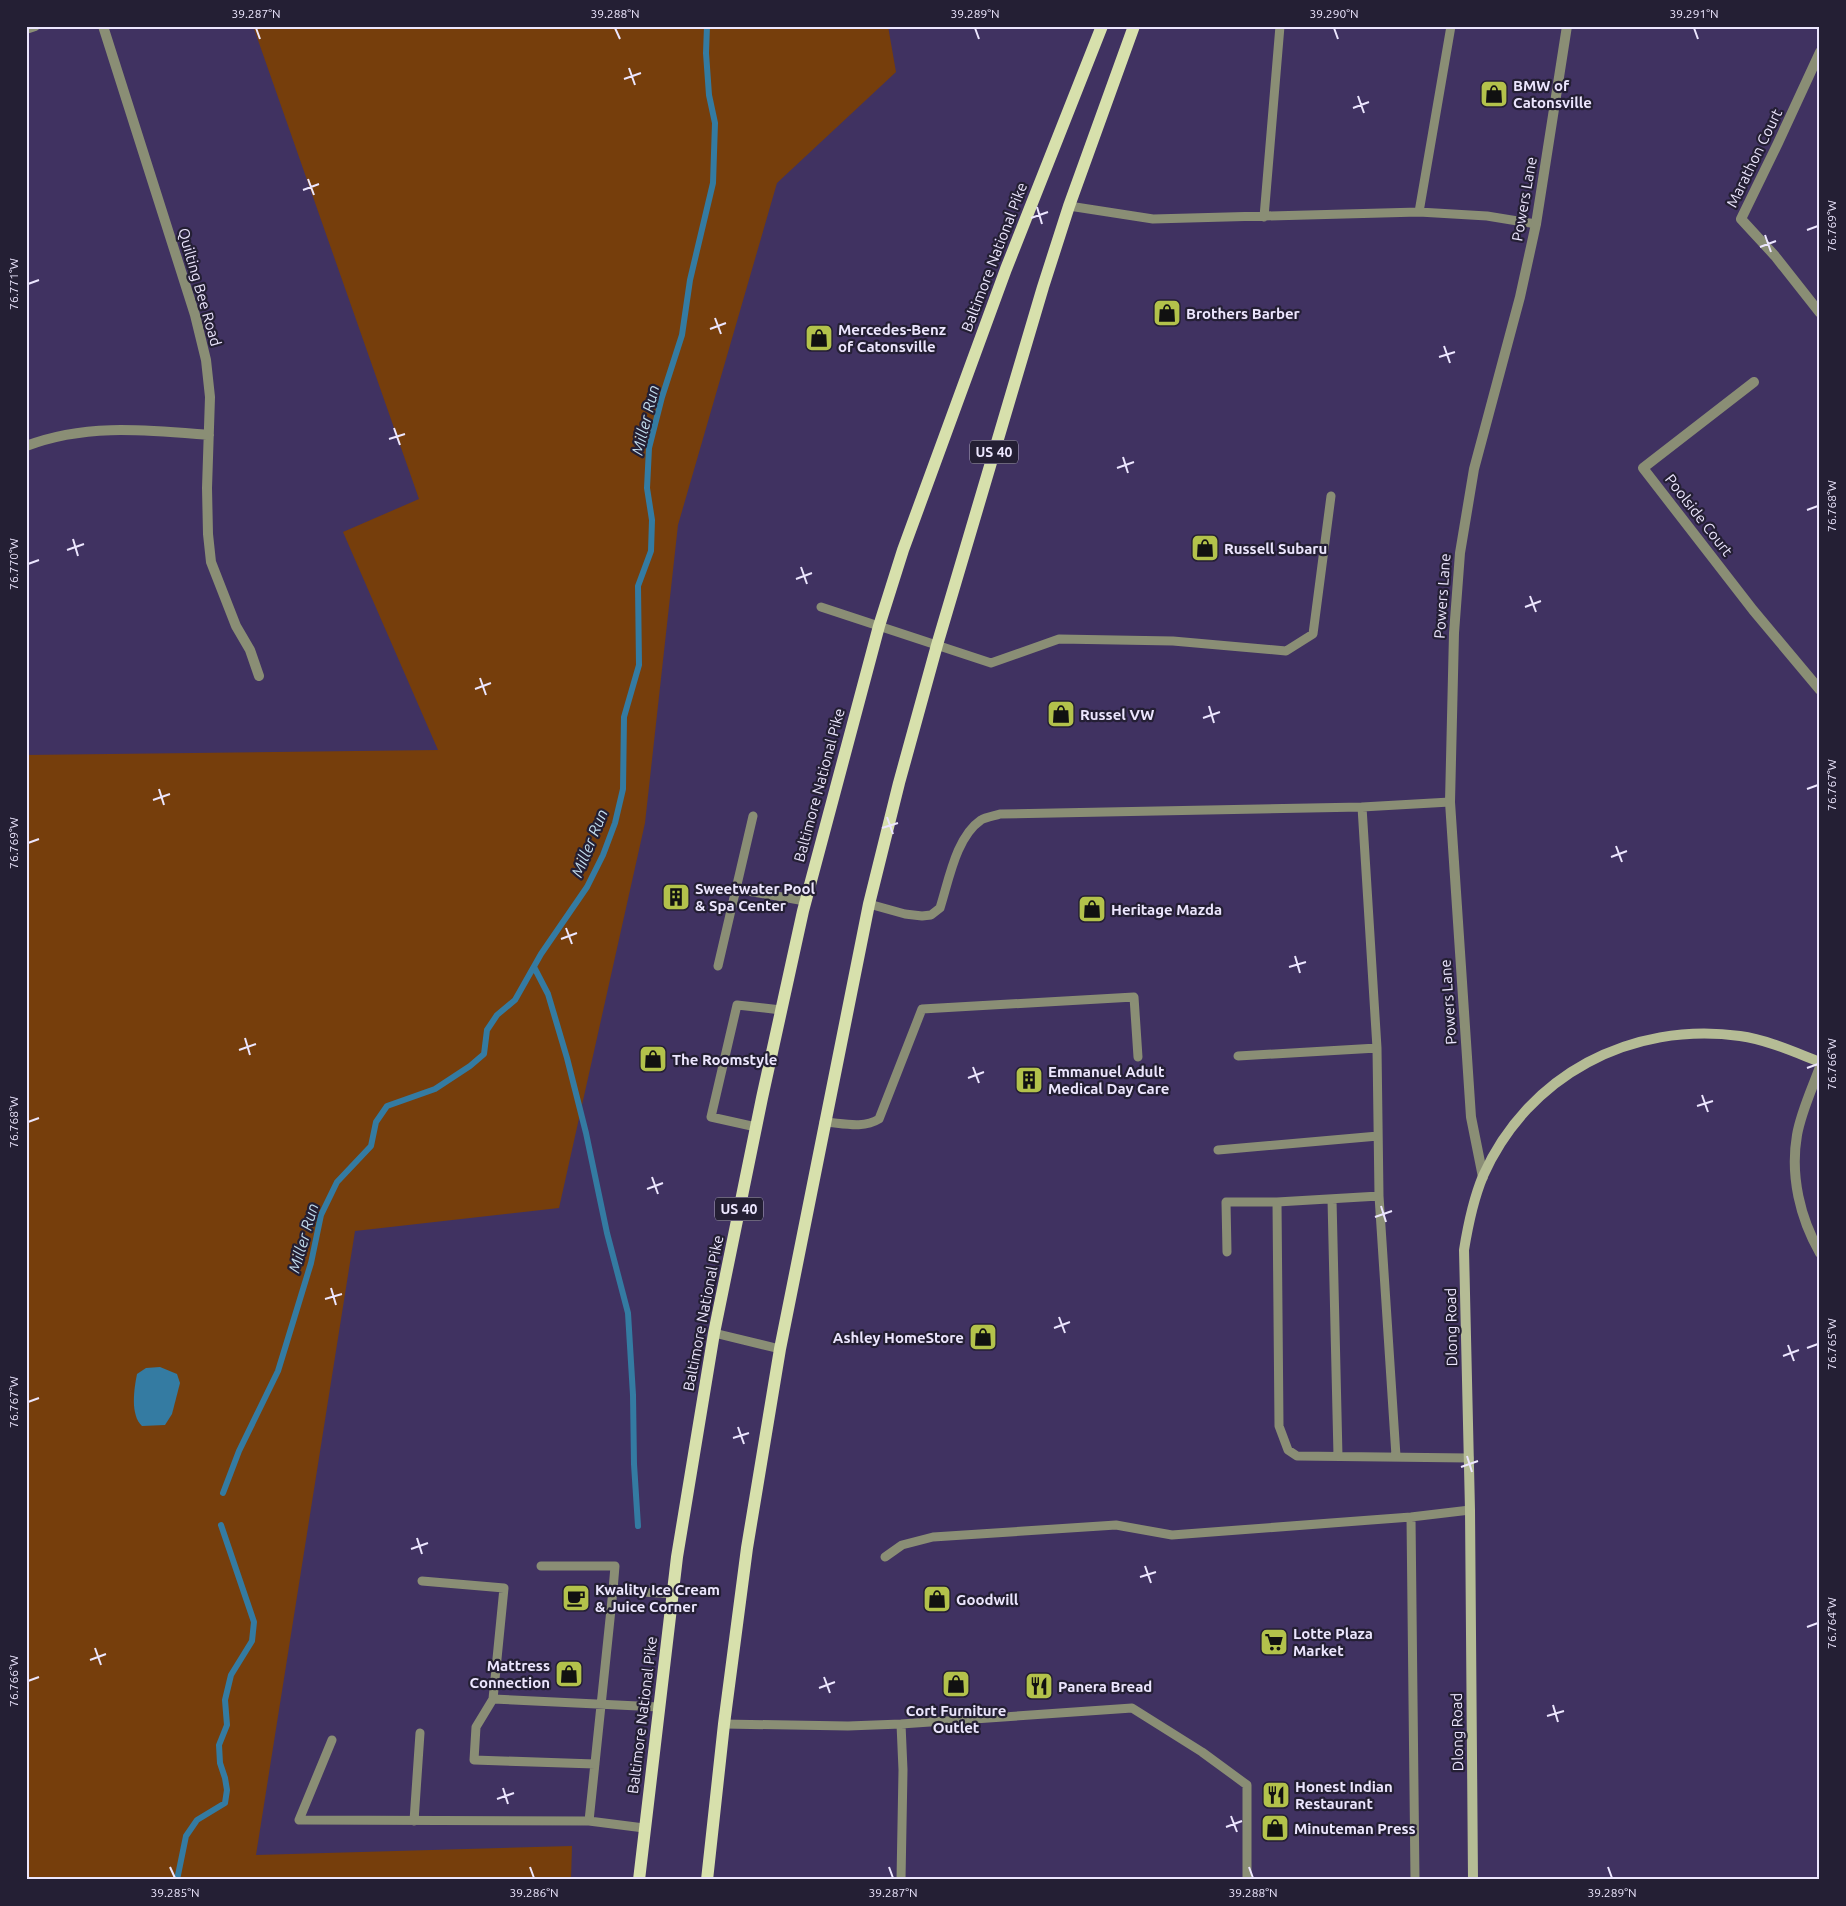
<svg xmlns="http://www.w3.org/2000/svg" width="1846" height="1906" viewBox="0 0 1846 1906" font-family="Ubuntu,sans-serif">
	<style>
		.green { fill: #763e0c }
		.water { fill: #347ba2 }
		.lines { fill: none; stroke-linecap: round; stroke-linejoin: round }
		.stream { stroke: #347ba2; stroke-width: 6 }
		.lane { stroke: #8a8e75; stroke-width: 9 }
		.street { stroke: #8a8e75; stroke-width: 10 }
		.secondary { stroke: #b5bc95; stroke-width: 10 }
		.primary { stroke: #d7e0ac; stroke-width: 12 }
		.ticks { fill: none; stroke: #ece6fe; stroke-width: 2 }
		.labels { text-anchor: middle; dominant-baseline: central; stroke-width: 4.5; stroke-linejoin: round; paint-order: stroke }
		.shield { fill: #241f34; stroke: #b0aac1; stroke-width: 1 }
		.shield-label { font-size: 14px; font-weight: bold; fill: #ece6fe }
		.poi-label { font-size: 15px; font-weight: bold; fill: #ece6fe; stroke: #241f34; text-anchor: start }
		.street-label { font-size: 15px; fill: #ece6fe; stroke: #241f34 }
		.water-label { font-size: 16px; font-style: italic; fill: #c1dbec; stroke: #241f34 }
		.neatline { fill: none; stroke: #ece6fe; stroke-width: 2 }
		.ticks-label { font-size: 12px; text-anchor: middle; fill: #ece6fe }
	</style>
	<rect width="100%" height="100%" fill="#403261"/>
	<path class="green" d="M253,26H888L896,72L777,183L678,525L645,823L559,1208L355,1231L256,1855L572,1846L571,1880H26V755L438,750L343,532L419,499Z"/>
	<path class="water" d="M160,1367L177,1374L180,1383L172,1414L165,1425L142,1426C130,1415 134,1389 137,1374L146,1368Z"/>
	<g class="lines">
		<path class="stream" d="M534,967L548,994L567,1058L586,1133L607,1233L628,1313L633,1395L634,1464L638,1526
			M223,1493L239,1451L278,1371L311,1263L321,1215L337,1182L371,1146L376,1122L387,1106L435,1089L470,1066L484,1054L487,1030L497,1015L515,1000L541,954L587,887L603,855L615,823L623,789L624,717L639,665L638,586L651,551L652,520L647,488L649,448L662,397L682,335L690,280L713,183L715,123L709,95L706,53L707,26
			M177,1880L186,1836L197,1820L225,1803L227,1790L225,1778L220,1763L219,1745L227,1725L225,1700L231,1675L252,1641L254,1622L221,1525"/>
		<path class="lane" d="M1069,206L1153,219L1419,212L1487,216L1536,224
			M1419,212L1451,26
			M1264,217L1280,26
			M821,607L991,663L1059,639L1173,641L1286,651L1313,634L1331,496
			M736,889L805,901
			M869,904L905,914L922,916L931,915L940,908C949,880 956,837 981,820C986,817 994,816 1000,814L1362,807L1450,802
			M718,966L753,816
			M1377,1048L1379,1196
			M1238,1056L1377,1048L1362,807
			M824,1122C842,1123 863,1129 879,1119L922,1009L1134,997L1138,1057
			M756,1127L711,1117L737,1005L781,1010
			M1218,1150L1378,1136
			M1332,1199L1338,1456
			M1227,1252L1226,1202H1278
			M714,1333L780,1349
			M1396,1456L1379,1196L1277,1202L1279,1426L1288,1450L1297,1456L1469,1458
			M1411,1517L1415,1880
			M885,1557L902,1545L933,1537L1116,1525L1172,1535L1411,1517L1470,1510
			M541,1566H615L613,1590
			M422,1581L504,1588L493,1699L476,1727L474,1760L595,1764
			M493,1699L659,1707
			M724,1724L848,1726L901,1724L1132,1708L1202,1752L1247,1785V1880
			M332,1740L299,1820L589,1821
			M414,1821L420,1733
			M644,1828L589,1821L613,1590L673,1594
			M901,1880L903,1770L901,1724"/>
		<path class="street" d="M103,26L195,315L206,360L210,397L207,488L208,534L211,562L236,626L250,650L259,676
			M26,29L35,26
			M1820,52L1778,143L1741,219L1775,256L1820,313
			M1754,382L1643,468L1753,610L1820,690
			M26,446C86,423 147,430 209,435
			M1820,1067C1812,1089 1801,1112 1797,1135C1790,1176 1800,1218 1820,1253
			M1483,1177L1471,1117L1450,802L1454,633L1460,553L1474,469L1520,297L1536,224L1567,26"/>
		<path class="secondary" d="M1473,1880L1470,1510L1464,1250C1468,1225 1473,1200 1483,1176C1528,1075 1631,1021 1740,1036C1768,1040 1794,1052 1820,1062"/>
		<path class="primary" d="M639,1880L677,1557L714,1333L762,1098L803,911L879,626L903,550L1006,269L1102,26
			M707,1880L724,1724L747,1548L780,1349L869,904L899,783L937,645L1043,287L1069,206L1134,26"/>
	</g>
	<path class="ticks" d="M256,28L260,39M615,28L620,39M975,28L979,39M1334,28L1338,39M1694,28L1698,39M629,68L635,85M624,79L641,73M1358,96L1364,113M1353,108L1369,102M308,179L314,195M303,190L319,184M1037,207L1042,224M1031,218L1048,212M1807,230L1818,226M1765,235L1771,252M1760,247L1776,241M28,284L39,280M715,318L721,334M710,329L726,323M1444,346L1450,363M1439,357L1455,352M394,428L400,445M389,439L405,434M1123,457L1128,473M1117,468L1134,462M1807,510L1818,506M73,539L78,556M67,550L84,544M28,564L39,560M801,567L807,584M796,579L812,573M1530,596L1536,612M1525,607L1541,601M480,678L486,695M475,689L491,683M1209,706L1214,723M1203,718L1220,712M159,789L164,805M1807,789L1818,785M153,800L170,794M887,817L893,834M882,828L898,823M28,843L39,839M1616,846L1622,862M1611,857L1627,851M566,928L572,944M561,939L577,933M1295,956L1300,973M1289,967L1306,962M245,1038L250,1055M239,1050L256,1044M973,1067L979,1083M1807,1068L1818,1064M968,1078L984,1072M1702,1095L1708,1112M1697,1106L1713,1101M28,1122L39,1118M652,1177L658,1194M647,1189L663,1183M1381,1206L1386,1222M1375,1217L1392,1211M331,1288L336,1305M325,1299L342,1294M1059,1317L1065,1333M1054,1328L1070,1322M1788,1345L1794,1361M1807,1348L1818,1344M1783,1356L1799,1350M28,1402L39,1398M738,1427L744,1444M733,1438L749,1433M1467,1456L1472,1472M1461,1467L1478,1461M417,1538L422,1554M411,1549L428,1543M1145,1566L1151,1583M1140,1577L1156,1572M1807,1627L1818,1623M95,1648L101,1665M90,1660L106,1654M824,1677L830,1693M28,1681L39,1677M819,1688L835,1682M1553,1705L1558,1722M1547,1716L1564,1711M503,1788L508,1804M497,1799L514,1793M1231,1816L1237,1832M1226,1827L1242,1821M170,1867L175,1878M530,1867L534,1878M889,1867L893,1878M1249,1867L1253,1878M1608,1867L1612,1878"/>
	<defs>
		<symbol id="shop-square" viewBox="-11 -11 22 22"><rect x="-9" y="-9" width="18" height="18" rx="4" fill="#b3c24b" stroke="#241f34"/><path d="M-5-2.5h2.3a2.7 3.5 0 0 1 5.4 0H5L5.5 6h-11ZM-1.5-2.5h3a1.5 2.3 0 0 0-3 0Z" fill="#111"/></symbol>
		<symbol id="building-square" viewBox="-11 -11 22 22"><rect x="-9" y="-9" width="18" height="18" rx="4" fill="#b3c24b" stroke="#241f34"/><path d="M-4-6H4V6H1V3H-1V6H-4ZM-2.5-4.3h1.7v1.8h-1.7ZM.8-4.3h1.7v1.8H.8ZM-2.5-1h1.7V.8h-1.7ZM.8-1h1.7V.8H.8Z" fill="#111"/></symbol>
		<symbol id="cafe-square" viewBox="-11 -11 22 22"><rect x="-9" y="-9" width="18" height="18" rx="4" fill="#b3c24b" stroke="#241f34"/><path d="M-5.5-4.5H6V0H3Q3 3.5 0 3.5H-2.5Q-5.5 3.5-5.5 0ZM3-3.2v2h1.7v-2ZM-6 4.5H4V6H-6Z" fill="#111"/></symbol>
		<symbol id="supermarket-square" viewBox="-11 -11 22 22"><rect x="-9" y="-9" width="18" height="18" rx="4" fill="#b3c24b" stroke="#241f34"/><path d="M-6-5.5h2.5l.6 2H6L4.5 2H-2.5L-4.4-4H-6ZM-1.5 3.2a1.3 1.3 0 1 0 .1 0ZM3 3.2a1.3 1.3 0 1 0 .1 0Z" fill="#111"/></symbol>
		<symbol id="restaurant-square" viewBox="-11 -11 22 22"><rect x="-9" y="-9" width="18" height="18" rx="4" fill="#b3c24b" stroke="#241f34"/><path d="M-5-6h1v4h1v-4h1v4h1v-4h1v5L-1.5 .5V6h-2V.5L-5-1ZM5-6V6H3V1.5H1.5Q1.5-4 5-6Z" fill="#111"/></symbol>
	</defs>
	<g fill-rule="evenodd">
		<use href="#shop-square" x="1478" y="78" width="32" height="32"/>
		<use href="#shop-square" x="1151" y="297" width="32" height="32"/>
		<use href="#shop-square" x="803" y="322" width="32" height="32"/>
		<use href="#shop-square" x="1189" y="532" width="32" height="32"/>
		<use href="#shop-square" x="1045" y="698" width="32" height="32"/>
		<use href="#building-square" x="660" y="881" width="32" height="32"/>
		<use href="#shop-square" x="1076" y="893" width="32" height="32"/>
		<use href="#shop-square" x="637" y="1043" width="32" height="32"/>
		<use href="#building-square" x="1013" y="1064" width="32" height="32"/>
		<use href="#shop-square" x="967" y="1321" width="32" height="32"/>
		<use href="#cafe-square" x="560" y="1582" width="32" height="32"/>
		<use href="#shop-square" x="921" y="1583" width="32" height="32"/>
		<use href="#supermarket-square" x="1258" y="1626" width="32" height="32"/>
		<use href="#shop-square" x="553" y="1658" width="32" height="32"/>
		<use href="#shop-square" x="940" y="1668" width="32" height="32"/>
		<use href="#restaurant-square" x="1023" y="1670" width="32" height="32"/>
		<use href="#restaurant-square" x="1260" y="1779" width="32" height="32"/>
		<use href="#shop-square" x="1259" y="1812" width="32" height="32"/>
	</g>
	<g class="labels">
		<g class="shield">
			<rect x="970" y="440.5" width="48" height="23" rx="4"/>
			<rect x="715" y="1197.5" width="48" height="23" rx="4"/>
		</g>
		<g class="shield-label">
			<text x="994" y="452">US 40</text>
			<text x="739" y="1209">US 40</text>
		</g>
		<g class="poi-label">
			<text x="1513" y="85">BMW of<tspan x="1513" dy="17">Catonsville</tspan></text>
			<text x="1186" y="313">Brothers Barber</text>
			<text x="838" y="329">Mercedes-Benz<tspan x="838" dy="17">of Catonsville</tspan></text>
			<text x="1224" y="548">Russell Subaru</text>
			<text x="1080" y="714">Russel VW</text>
			<text x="695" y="888">Sweetwater Pool<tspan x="695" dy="17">&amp; Spa Center</tspan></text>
			<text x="1111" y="909">Heritage Mazda</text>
			<text x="672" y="1059">The Roomstyle</text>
			<text x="1048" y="1071">Emmanuel Adult<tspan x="1048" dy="17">Medical Day Care</tspan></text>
			<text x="964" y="1337" text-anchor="end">Ashley HomeStore</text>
			<text x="595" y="1589">Kwality Ice Cream<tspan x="595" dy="17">&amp; Juice Corner</tspan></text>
			<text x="956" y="1599">Goodwill</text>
			<text x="1293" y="1633">Lotte Plaza<tspan x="1293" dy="17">Market</tspan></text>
			<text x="550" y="1665" text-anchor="end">Mattress<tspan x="550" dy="17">Connection</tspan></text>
			<text x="1058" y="1686">Panera Bread</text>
			<text x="956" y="1710" text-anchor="middle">Cort Furniture<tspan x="956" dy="17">Outlet</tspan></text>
			<text x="1295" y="1786">Honest Indian<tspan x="1295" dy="17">Restaurant</tspan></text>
			<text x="1294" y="1828">Minuteman Press</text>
		</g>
		<g class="street-label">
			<text transform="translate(1754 158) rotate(-64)">Marathon Court</text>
			<text transform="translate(1524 199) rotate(-80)">Powers Lane</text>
			<text transform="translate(994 257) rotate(-69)">Baltimore National Pike</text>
			<text transform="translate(200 287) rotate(74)">Quilting Bee Road</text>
			<text transform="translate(1699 515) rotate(52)">Poolside Court</text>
			<text transform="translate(1442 596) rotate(-86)">Powers Lane</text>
			<text transform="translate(819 785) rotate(-75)">Baltimore National Pike</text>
			<text transform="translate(1448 1002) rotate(-94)">Powers Lane</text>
			<text transform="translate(703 1313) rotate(-79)">Baltimore National Pike</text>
			<text transform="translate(1451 1327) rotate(-91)">Dlong Road</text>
			<text transform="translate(642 1715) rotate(-83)">Baltimore National Pike</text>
			<text transform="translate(1457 1732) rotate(-91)">Dlong Road</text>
		</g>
		<g class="water-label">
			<text transform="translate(645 420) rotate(-76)">Miller Run</text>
			<text transform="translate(589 843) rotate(-68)">Miller Run</text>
			<text transform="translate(303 1238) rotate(-74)">Miller Run</text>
		</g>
	</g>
	<rect width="1846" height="1906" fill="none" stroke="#241f34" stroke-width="55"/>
	<rect x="28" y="28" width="1790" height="1850" class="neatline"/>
	<g class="ticks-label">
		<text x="256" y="18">39.287°N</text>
		<text x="615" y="18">39.288°N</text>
		<text x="975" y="18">39.289°N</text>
		<text x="1334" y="18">39.290°N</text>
		<text x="1694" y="18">39.291°N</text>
		<text transform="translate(1832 226) rotate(-90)" y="4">76.769°W</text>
		<text transform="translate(14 284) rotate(-90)" y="4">76.771°W</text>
		<text transform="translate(1832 506) rotate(-90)" y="4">76.768°W</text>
		<text transform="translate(14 564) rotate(-90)" y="4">76.770°W</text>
		<text transform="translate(1832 785) rotate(-90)" y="4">76.767°W</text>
		<text transform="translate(14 843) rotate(-90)" y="4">76.769°W</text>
		<text transform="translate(1832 1064) rotate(-90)" y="4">76.766°W</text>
		<text transform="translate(14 1122) rotate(-90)" y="4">76.768°W</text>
		<text transform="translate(1832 1344) rotate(-90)" y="4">76.765°W</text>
		<text transform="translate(14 1402) rotate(-90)" y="4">76.767°W</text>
		<text transform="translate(1832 1623) rotate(-90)" y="4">76.764°W</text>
		<text transform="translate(14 1681) rotate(-90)" y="4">76.766°W</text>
		<text x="175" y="1897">39.285°N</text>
		<text x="534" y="1897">39.286°N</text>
		<text x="893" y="1897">39.287°N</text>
		<text x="1253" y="1897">39.288°N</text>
		<text x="1612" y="1897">39.289°N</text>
	</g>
</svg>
